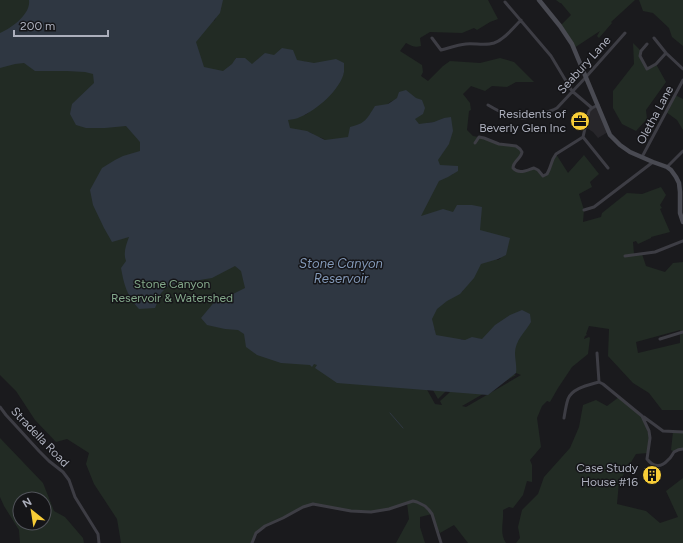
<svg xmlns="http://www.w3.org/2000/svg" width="683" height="543" viewBox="0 0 683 543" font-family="Figtree,sans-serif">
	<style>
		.built { fill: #27262a }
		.green { fill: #222b24; fill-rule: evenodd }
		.water { fill: #2f3742 }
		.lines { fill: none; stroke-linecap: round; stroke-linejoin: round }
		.stream { stroke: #2f3742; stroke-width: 1 }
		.minor { stroke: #3d3d44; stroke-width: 3 }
		.secondary { stroke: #494a52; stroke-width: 4.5 }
		.labels { text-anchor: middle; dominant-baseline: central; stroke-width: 3; stroke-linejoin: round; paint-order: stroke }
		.street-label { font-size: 12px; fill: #acafbc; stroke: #151518 }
		.poi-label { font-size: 12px; fill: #acafbc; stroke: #151518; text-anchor: end }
		.park-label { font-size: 12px; fill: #83a88a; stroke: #151518 }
		.water-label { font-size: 13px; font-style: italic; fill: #8399b8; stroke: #151518 }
	</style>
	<rect width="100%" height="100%" fill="#1a1a1d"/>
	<path class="built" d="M598,105L608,132L598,138L593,132L585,127L589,111Z"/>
	<path class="green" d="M0,0H201L214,21L216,18L205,0H488L498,19L490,22L477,30L474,28L462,33L430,32L420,38L421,46C415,48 412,46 406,43L400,51L422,65L423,72L421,76L428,81L443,66L450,61L480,63L500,58L514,62L534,82H516L507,87L492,86L485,91L471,86L463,94L470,103L471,110L469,111L467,130L473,136L484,138L499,144L516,146L520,149L522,152V154L513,165V168L515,171L520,172L534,168L538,170L543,176L547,174L549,170L553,159L556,154L568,173L584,155L599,174L590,182L592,187L579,194L584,210L583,222L601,217L602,213L627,193L642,194L661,187L666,195L660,205L662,208L660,209L670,232L651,237V238L638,244L636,241L633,242L634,254H642L646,266L665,272L673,263L683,262V410H662L649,393L633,383L608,356L609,329L589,326L586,334L587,335L585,336L584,339L589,337L590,338L588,354L572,367L558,388L550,402L547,401L542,406L537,418L541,447L530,460L532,465V482L527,481L523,495L513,508L509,507L503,510C504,521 499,534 506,543H468L454,525L440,533L439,531L437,532L432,514L420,517V527L425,543H396L409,519L407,503L389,509L371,512L351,511L313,504L303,507L283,518L265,526L260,530L256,533L252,543H121L117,519L94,484L86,464L89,453L67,439L56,442L35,420L16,391L0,375ZM236,58H238L256,88L276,76L257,60L259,58L279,75L302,61L306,62L281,77L287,82L306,111L344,72L341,78L308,113L305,115L285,84L278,78L257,90L284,136L309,132L313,134L285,139L308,179L330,153L319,137L324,139L332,152L347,150L376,118L371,113L373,110L378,115L390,102L397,99L381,117L399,134L419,128L427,123L434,122L420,130L401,137L410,162L434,151L442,152L447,141L442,119L444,118L450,141L441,155L435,154L410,165L413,174L427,191C434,182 441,171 453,174L439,180L425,206L417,213L421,215V216H423L445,229L474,244L482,232L484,234L476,245L501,258L498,260L475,248L451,283L463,290L462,292L449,284L397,323C408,334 419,321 412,345L435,329V332L411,350L424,373L461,339L464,340L425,376L438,399L447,390L470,366L479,360L477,338L480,339L482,358L521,336L518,341L484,360L516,372V373L521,375L466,407L462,406L516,375L481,362L471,368L449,393L440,401L442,405L435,404L406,352L405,349L409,334L397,330L386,319L383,311L380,294L372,279L365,283L235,59ZM680,330V343L638,353L636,342Z
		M556,0H635L611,22L612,23L599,38L597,36L600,31L574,48L560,26L571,15L561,3H560Z
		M639,0H683V46L672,37L669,28L653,13L643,11Z
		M633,43L641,51L640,56L647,69L656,64L666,82L646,110L647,119L636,131L622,124L613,108V91L634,64Z
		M675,95L683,99V130L677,120L666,112Z
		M619,397L642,416L650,438L648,453L636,454L619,482L617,504L646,511L660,523L678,517L666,491L683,478V543H516L520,538L518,527L522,510L538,494L544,477L570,448L579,427L583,405L596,400L607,406Z
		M673,432H683V449L674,452L671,450Z
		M0,438L43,483L54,511L65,517L83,538L84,543H20L19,530L4,506L0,497ZM20,499H44V523H20Z"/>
	<path class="water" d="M29,0H223L220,13L196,42L204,67L223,71L232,64L236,58H245L252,64L265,53L274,55L282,48L293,50L297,60L314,63L336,59L344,63C344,66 344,69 344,72C341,89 316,111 300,117C297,119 292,119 288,120L290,128L307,131L325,140L348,137L350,127C366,123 366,120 375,106L388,104L397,98L399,92L406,90L416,98L422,100L425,108L423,114L415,119L419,124L434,122L444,118L451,117L453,131L449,144L438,160L440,165L458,166V171L448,177L439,181L421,216L443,209L453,212L457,205H472L482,207L480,230L510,238L506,255L498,259L481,264L474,278L460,294L447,301L437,309L432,319L436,335L465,340L472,337L482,339L495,325L510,315L522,310L530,314L531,322C525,332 515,341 515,353C515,360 517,366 516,373L488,395L337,383L315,368L317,365L314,364L312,367L310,365L281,363L257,355L246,347L244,334L238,330L225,329L207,325L201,318L216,300L229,296L245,288L241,271L235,266L212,278L169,285L161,293L155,308L139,309C127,296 124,285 121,268L126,261C123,253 126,245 129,237L112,242L104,228L93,205L90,190L102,168L115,160L123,156L140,151V142L126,126L105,128H86L76,125L70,114L72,104L94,83L93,74L85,72L67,71H35L24,63L15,64L0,68V33C12,28 31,14 29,0Z"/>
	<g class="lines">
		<path class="stream" d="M390,413L403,428"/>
		<path class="minor" d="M505,2L551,56L572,91L592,108
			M432,38L441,50C449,48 457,45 466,44C475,43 485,46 494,43C505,39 513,28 521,20
			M654,38L666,53L683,69
			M647,44L641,51L640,56L647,69L656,64L666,53
			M488,105C498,111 514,119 525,118C534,117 544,113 553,110L557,108L586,77L625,33
			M583,137L608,168
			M475,143L479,137L484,138L499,144L516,146L520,149L522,152C521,159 513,161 513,168C519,175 527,170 534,168L538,170L543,176L547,174L549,170L553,159L556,154L583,137L589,111L592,108L598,105
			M642,157L683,80
			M667,167L683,151
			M584,210L594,207L653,162
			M625,256L655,252L683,241
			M660,339L683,332
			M597,353L599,382
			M0,407L6,415L39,451L49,461L63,472L69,480L75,497L98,534L99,543
			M644,417L663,431L683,432
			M564,418C565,412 566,405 568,399C572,388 589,385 599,382L603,384L642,416L649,431L650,438L647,459C653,467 661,468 668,460C671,458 672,455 674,452C677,450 680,449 683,449
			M252,543L256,533L260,530L265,526L283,518L303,507L313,504L351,511L371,512L389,509L413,501L417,502L425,506L429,510L432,514L441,543"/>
		<path class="secondary" d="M539,0L560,26L572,44L610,135L620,145L630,152L653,162L667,167L671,170L676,177L679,183L680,192V213L683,222"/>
	</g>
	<defs>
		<symbol id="office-disc" viewBox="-11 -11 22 22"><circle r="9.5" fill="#f7cd37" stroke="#151518"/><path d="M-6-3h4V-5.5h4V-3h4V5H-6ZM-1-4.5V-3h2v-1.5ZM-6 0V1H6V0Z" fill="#111"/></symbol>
		<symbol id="building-disc" viewBox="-11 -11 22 22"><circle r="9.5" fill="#f7cd37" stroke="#151518"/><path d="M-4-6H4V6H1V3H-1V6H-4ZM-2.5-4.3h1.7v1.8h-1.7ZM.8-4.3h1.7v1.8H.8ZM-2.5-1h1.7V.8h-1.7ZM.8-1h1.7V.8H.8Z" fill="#111"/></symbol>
	</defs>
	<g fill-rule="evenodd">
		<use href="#office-disc" x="569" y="110" width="22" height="22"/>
		<use href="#building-disc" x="641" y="464" width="22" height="22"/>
	</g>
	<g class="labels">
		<g class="street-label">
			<text transform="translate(584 65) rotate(-48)">Seabury Lane</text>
			<text transform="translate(655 115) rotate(-62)">Oletha Lane</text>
			<text transform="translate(40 437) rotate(46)">Stradella Road</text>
		</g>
		<g class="poi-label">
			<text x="566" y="114">Residents of<tspan x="566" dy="14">Beverly Glen Inc</tspan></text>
			<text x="638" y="468">Case Study<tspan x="638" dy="14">House #16</tspan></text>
		</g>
		<g class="park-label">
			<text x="172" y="284">Stone Canyon<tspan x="172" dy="14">Reservoir &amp; Watershed</tspan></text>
		</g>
		<g class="water-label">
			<text x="341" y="263">Stone Canyon<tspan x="341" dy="15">Reservoir</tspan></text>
		</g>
	</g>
	<g transform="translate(32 511) rotate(330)"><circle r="19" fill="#151518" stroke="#51535a"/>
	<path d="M0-3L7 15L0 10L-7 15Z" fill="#f7cd37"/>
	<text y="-6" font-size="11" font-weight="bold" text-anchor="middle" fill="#acafbc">N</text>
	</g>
	<path d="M14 30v6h94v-6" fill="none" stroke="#acafbc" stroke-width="2"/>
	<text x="20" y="30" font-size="12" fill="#acafbc" stroke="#151518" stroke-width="3" paint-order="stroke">200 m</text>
</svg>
